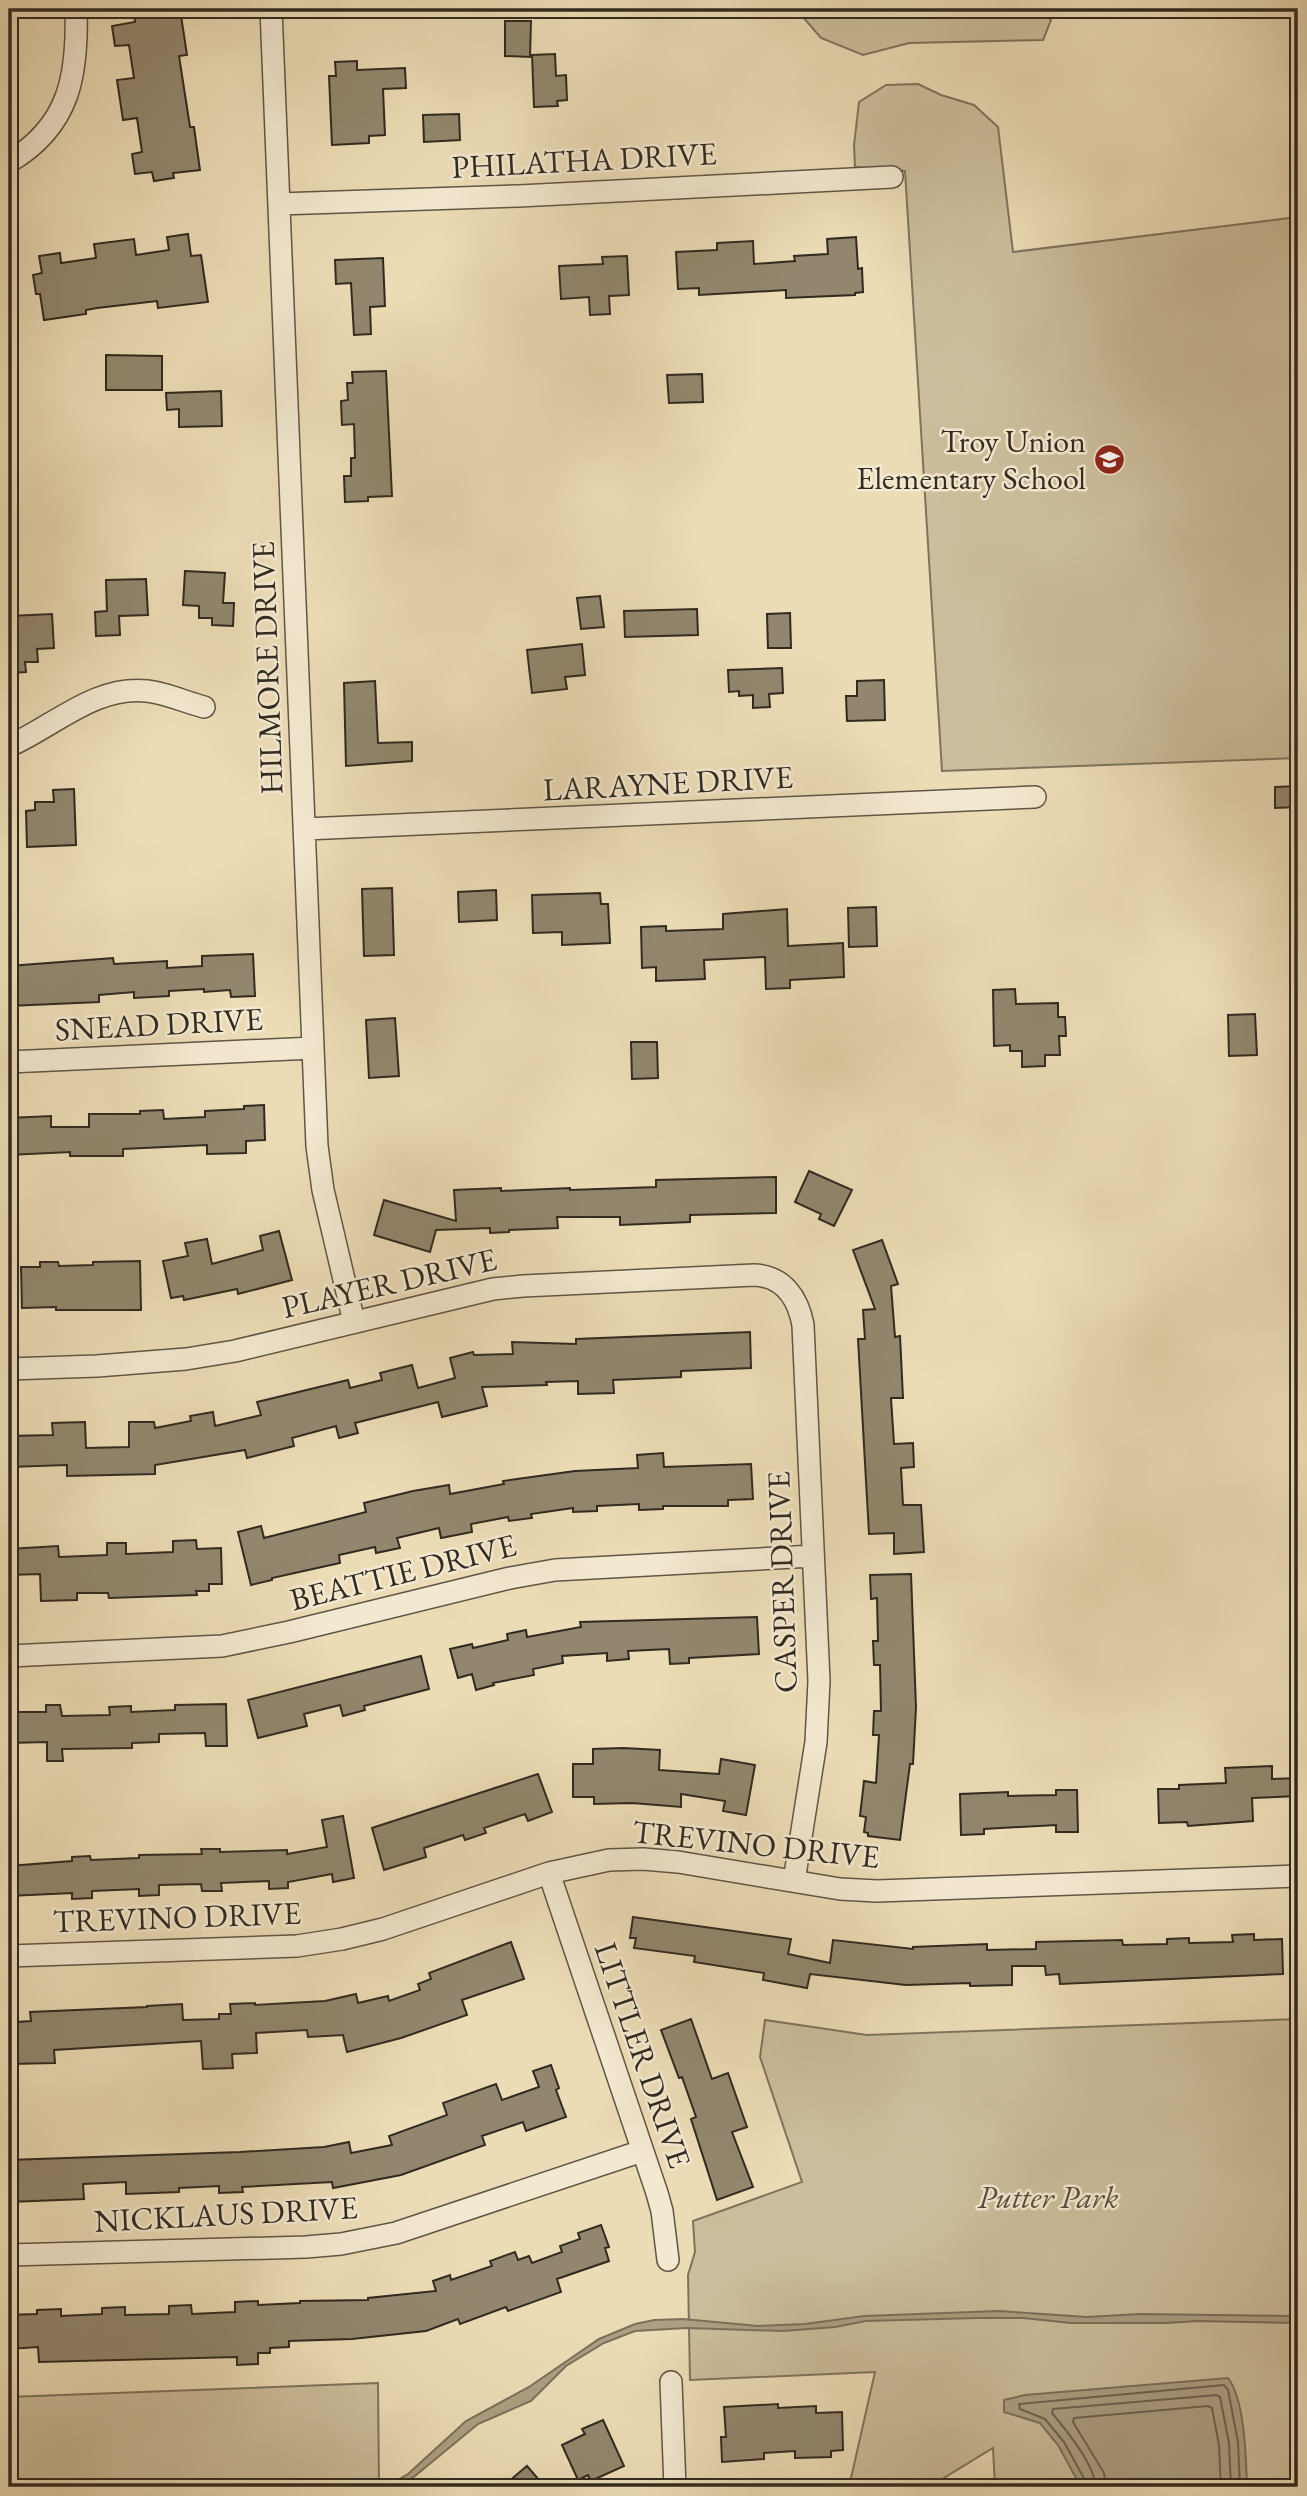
<svg xmlns="http://www.w3.org/2000/svg" width="1307" height="2496" viewBox="0 0 1307 2496" font-family="'EB Garamond',serif">
	<style>
		.green { fill: #ccbe9c; stroke: #7e745e; stroke-width: 2 }
		.water { fill: #ac9f83; stroke: #7b705b; stroke-width: 2 }
		.lines { fill: none; stroke-linecap: round; stroke-linejoin: round }
		.shore { stroke: #6e6452; stroke-width: 2 }
		.building { fill: #92876e; stroke: #312a20; stroke-width: 2 }
		.minor-casing { stroke: #605646; stroke-width: 24 }
		.minor { stroke: #f3e8d0; stroke-width: 21 }
		.labels { text-anchor: middle; dominant-baseline: central; stroke-width: 5; stroke-linejoin: round; paint-order: stroke }
		.street-label { font-size: 32px; fill: #312a20; stroke: #f3e8d0 }
		.poi-label { font-size: 32px; fill: #312a20; stroke: #f3e8d0; text-anchor: end }
		.park-label { font-size: 32px; font-style: italic; fill: #584f3f; stroke: #f3e8d0 }
	</style>
	<rect width="100%" height="100%" fill="#ecdcb6"/>
	<filter id="stains"><feTurbulence type="fractalNoise" baseFrequency=".00286" numOctaves="4"/><feColorMatrix values="0 0 0 0 .2 0 0 0 0 .09 0 0 0 0 .02 0 0 0 .5 -.17"/></filter>
	<radialGradient id="worn" r=".72"><stop offset=".6" stop-color="#630" stop-opacity="0"/><stop offset="1" stop-color="#630" stop-opacity=".3"/></radialGradient>
	<path class="green" d="M796,9H1041L1051,20L1043,40L909,43L863,55L821,38Z
		M918,84L941,95L974,105L998,127L1013,252L1298,217V758L942,771L905,171L855,167L854,145L859,102L886,85Z
		M1298,2019V2487H995L993,2448L929,2487H849L875,2372L690,2380L688,2275L695,2252L693,2221L802,2182L760,2057L765,2020L867,2035Z
		M378,2383L379,2487H9V2397Z"/>
	<path class="water" d="M999,2311L1087,2317L1139,2314L1298,2316V2323L1198,2321L1166,2323H1071L1023,2318H977L866,2321L835,2327L783,2331L687,2328L635,2331L604,2343L566,2366L531,2401L478,2424L415,2476L397,2487H386L408,2474L466,2421L529,2387L599,2339L635,2324L654,2320L683,2319L758,2326L805,2324L864,2316Z
		M1228,2378C1245,2400 1246,2458 1247,2487H1081L1058,2445L1040,2423L1004,2412V2400L1025,2395Z"/>
	<g class="lines">
		<path class="shore" d="M1087,2487L1086,2482L1064,2442L1045,2419L1020,2409L1019,2404L1224,2385L1228,2390L1238,2442L1240,2487
			M1096,2487C1094,2464 1067,2431 1052,2413L1053,2409L1217,2395L1220,2397L1229,2443L1231,2487
			M1106,2487L1104,2473L1073,2422L1074,2418L1208,2406L1212,2408L1219,2445L1221,2487"/>
	</g>
	<path class="building" d="M162,9H180L187,55L179,56L190,127H194L200,170L173,173L174,178L154,181L152,172L135,174L132,154L142,152L137,118L123,120L117,80L134,78L129,45L115,46L112,26L135,22L134,13Z
		M505,21H531L530,57L505,56Z
		M555,54L556,76L566,75L567,100L557,101L558,106L534,107L532,55Z
		M357,61V70L405,68L406,88L383,89L385,135L369,136V143L332,145L329,76H336L335,62Z
		M459,114L460,140L424,142L423,115Z
		M188,234L191,256L201,255L208,302L158,308L157,301L97,308L86,310V314L44,320L40,294H36L33,275L42,273L39,256L60,253L61,263L96,258L94,244L134,239L136,255L169,250L167,237Z
		M856,237L858,269L862,268L863,292L855,293V295L786,298V290L699,295V288L678,289L676,252L717,250V243L753,241L754,264L795,261L794,256L828,254L827,239Z
		M627,256L629,295L609,296L610,314L590,315L589,297L561,299L559,266L603,264L602,257Z
		M383,258L385,306L370,307L371,334L354,335L351,283L336,284L335,260Z
		M106,355L162,356V390H106Z
		M386,371L392,496L368,497V501L345,502L344,476H351V458H355L354,424L342,425L341,401L348,400L347,383H353L352,372Z
		M702,374L703,402L669,403L667,375Z
		M221,391L222,426L179,427V409L167,410L166,393Z
		M185,571L225,573L223,603H234L233,626L212,625V618H199V606L183,605Z
		M146,579L148,615L119,616L120,635L96,636L95,612L107,611L106,580Z
		M600,596L604,627L581,629L577,598Z
		M697,609L698,635L625,637L624,611Z
		M790,613L791,648H768L767,614Z
		M52,614L54,648L37,649L38,662H25L26,672L9,673V616Z
		M582,644L585,675L565,677L567,689L532,693L527,650Z
		M782,668L783,693L769,694L770,707L753,708V695L739,696V691L729,692L728,670Z
		M884,680L885,720L847,721L846,696H857V681Z
		M375,681L378,743L412,742V761L346,766L344,683Z
		M1298,786V807L1275,808V787Z
		M74,789L76,845L27,847L26,811L35,810V802H54L53,790Z
		M392,888L394,955L364,956L362,889Z
		M496,890L497,920L459,922L458,892Z
		M600,893L601,904H608L610,943L562,945V932L533,933L532,895Z
		M876,907L877,946L849,947L848,908Z
		M787,909L788,946L843,943L844,977L790,980V988L766,989L765,957L704,960L705,979L656,981V967L642,968L641,927L666,926V931L723,929V914Z
		M253,954L255,996L231,997L230,990L204,992V989L169,991V996L134,998V992L99,995V1002L9,1006V966L113,958L114,964L167,961V968L202,966V956Z
		M1015,989L1016,1004L1058,1003V1017H1065L1066,1036H1059L1060,1055H1045V1066L1022,1067V1051H1010V1045L994,1046L993,990Z
		M1255,1014L1257,1055L1229,1056L1228,1015Z
		M395,1018L399,1076L369,1078L366,1020Z
		M631,1042H657L658,1078L632,1079Z
		M264,1105L265,1140L246,1141V1153L207,1154V1145L123,1149V1156H70V1152L9,1155V1118L51,1116V1127H89V1114H140V1111L163,1110L164,1119L205,1117V1111L244,1109V1106Z
		M809,1171L852,1190L834,1226L819,1219L821,1214L795,1202Z
		M776,1177V1213L690,1215V1222L620,1225V1217H557L558,1228L509,1230V1232L490,1233V1228L436,1230L430,1252L374,1235L384,1200L456,1221L454,1190L501,1188V1191L570,1188V1190L656,1187V1180Z
		M279,1231L292,1280L238,1294L237,1289L184,1300L183,1296L171,1298L163,1261L188,1256L185,1243L207,1239L212,1264L263,1250L260,1236Z
		M882,1240L898,1284L891,1286L895,1337L900,1336L903,1398H891L894,1444L913,1443L914,1467L901,1468L903,1505H921L924,1552L894,1554V1533L869,1534L858,1339H865L863,1310L875,1309L853,1250Z
		M140,1261L141,1310H56V1307L22,1308L21,1267H40V1262H58L59,1266L93,1265V1262Z
		M750,1332L751,1368L681,1371V1377L613,1380L614,1393L578,1394V1381L546,1382L547,1385L482,1387L487,1406L442,1417L438,1402L355,1423L358,1433L339,1438L336,1426L292,1438L294,1446L247,1458L245,1450L155,1465V1474L67,1476V1465L9,1467V1436L53,1435L52,1423L85,1422L86,1448L129,1447V1422H154L155,1428L191,1421L190,1416L213,1412L215,1426L261,1415L257,1402L348,1380L350,1388L382,1380L380,1373L412,1365L418,1388L455,1378L450,1358L473,1352L474,1355L513,1354L512,1342L576,1344V1339Z
		M663,1453L664,1467L751,1464L753,1499L728,1500V1506H663V1509L639,1510V1504L597,1506V1511L573,1512V1508L531,1514L532,1518L509,1521L508,1517L471,1524L472,1532L441,1538L439,1528L397,1538L400,1548L376,1553L375,1547L339,1555L340,1563L272,1578V1580L251,1585L238,1532L261,1526L264,1538L366,1512L364,1503L413,1491L449,1485L450,1494L504,1484L503,1481L575,1471L638,1468L637,1455Z
		M196,1540L197,1549L221,1548L222,1584H209V1591H196L197,1595L109,1598L108,1593H77V1600L41,1601L40,1574L9,1575V1549L58,1546L59,1557L107,1555V1543H126V1554L173,1552V1541Z
		M911,1574L916,1707L913,1764H910L900,1840L868,1836V1833L864,1832L866,1817L860,1816L864,1781L876,1783L879,1735H873L874,1711H881L880,1665H874L873,1641H878L877,1598L871,1599L870,1575Z
		M757,1617L759,1654L689,1658V1663L670,1664L669,1649L628,1651L629,1659L607,1661V1653L562,1656L563,1663L533,1669L534,1675L493,1683L494,1685L476,1690L472,1674L458,1678L450,1649L472,1644L473,1648L508,1640L507,1634L526,1630L527,1637L581,1627L580,1622Z
		M421,1656L429,1689L364,1706L365,1710L343,1716L340,1705L304,1714L307,1726L258,1738L248,1700Z
		M226,1704L227,1746H206L205,1733L159,1734V1742L132,1743V1748L62,1749L63,1761H47V1742L9,1743V1712H46V1705H60L62,1716L110,1715L109,1707L131,1706V1712L175,1710V1705Z
		M623,1748L660,1750L659,1770L719,1774L721,1759L755,1765L746,1815L723,1811L725,1801L681,1794V1807L632,1803L594,1804V1797H573V1764H593V1749Z
		M1272,1766V1779L1298,1778V1796L1252,1798L1253,1821L1188,1826L1187,1822L1159,1823L1158,1789H1179V1785L1226,1783L1225,1768Z
		M538,1774L552,1812L528,1821L525,1814L484,1828L486,1833L465,1840L463,1835L424,1848L426,1857L384,1870L372,1828Z
		M1056,1790H1077L1078,1832H1056V1825L984,1829V1834L961,1835L960,1794L1008,1792V1796L1056,1795Z
		M343,1816L354,1878L333,1882L332,1874L288,1882V1888L269,1889V1881L221,1883L222,1891H202L201,1884L159,1885V1895L139,1896V1889L92,1891V1898L72,1899V1893L9,1896V1866L72,1861V1857L90,1856L91,1860L139,1858V1855L202,1854L201,1849H220V1852L287,1850V1854L327,1847L322,1820Z
		M633,1917L791,1939L788,1954L830,1963L833,1940L913,1949V1947L987,1944V1950L1036,1949V1942L1122,1940L1123,1945L1167,1944V1939L1189,1938V1943L1233,1942L1232,1935L1254,1934V1940L1282,1939L1283,1974L1060,1984L1059,1974L1046,1975L1045,1966H1012V1985L970,1986V1983L906,1985L810,1974L807,1988L763,1980L764,1973L694,1962L695,1956L634,1948L636,1938H630Z
		M511,1942L524,1979L462,2000L467,2015L401,2038L347,2052L343,2035L308,2037L307,2030L256,2033L257,2053L232,2054L233,2068L203,2069L201,2041L54,2050L55,2063L9,2064V2027L17,2026V2022L31,2021L30,2012L147,2007V2006L182,2004L183,2020L219,2019V2014H231L230,2004L255,2003V2005L325,2001L356,1994L358,2003L388,1996L389,2001L420,1990L418,1984L431,1979L429,1973Z
		M691,2019L712,2079L728,2073L747,2127L732,2132L753,2187L717,2200L691,2119L696,2117L682,2077L679,2078L661,2030Z
		M551,2065L559,2088L556,2090L566,2117L526,2131L523,2122L482,2136L485,2145L401,2175L333,2188L332,2182L242,2187L243,2192L219,2193V2186L179,2188V2192L126,2194V2182L83,2184L84,2199L9,2202V2160L240,2152L324,2147L349,2142L351,2153L392,2145L389,2136L447,2115L443,2103L496,2084L502,2100L539,2087L533,2071Z
		M601,2225L609,2247L605,2248L609,2261L557,2279L561,2292L508,2311L506,2307L460,2324L458,2319L426,2331L352,2339L289,2341V2347L270,2348V2353H258V2364L237,2365V2357L39,2362L38,2347L9,2349V2315L37,2314V2310L61,2309V2316L102,2314V2308L125,2307V2315L169,2314V2306L191,2305L192,2314L235,2312V2302L258,2301V2305L300,2303V2301L368,2300V2298L436,2291L433,2281L450,2275L451,2280L492,2266L490,2261L515,2252L518,2260L529,2256L532,2263L562,2252L560,2246L580,2239L578,2233Z
		M778,2404V2408L816,2406V2413L842,2412L843,2450L831,2451V2457L795,2458V2451L764,2453V2459L722,2462L721,2437H726L724,2407Z
		M603,2420L624,2466L591,2481L588,2475L578,2480L562,2445L585,2434L582,2429Z
		M527,2466L545,2487H502Z"/>
	<g class="lines">
		<defs>
			<path id="minor" d="M271,9L317,1146L323,1190L354,1322
				M9,162C70,126 78,75 76,9
				M279,204L519,196L892,177
				M9,746C53,727 95,685 147,691C166,693 185,702 204,707
				M305,829L1035,797
				M9,1062L313,1048
				M9,1369L97,1366L186,1359L235,1351L493,1289L523,1286L754,1275C783,1276 798,1298 803,1325L819,1681L816,1742L794,1881
				M9,1656L222,1646L289,1632L510,1578L555,1570L813,1556
				M549,1873L657,2193L662,2211L668,2260
				M9,1956L297,1946L342,1939L383,1929L549,1873L609,1860L643,1859L678,1862L840,1889L877,1891L1298,1876
				M9,2255L306,2247L341,2244L396,2233L642,2151
				M671,2382L675,2487"/>
		</defs>
		<use href="#minor" class="minor-casing"/>
		<use href="#minor" class="minor"/>
	</g>
	<defs>
		<symbol id="school-disc" viewBox="-11 -11 22 22"><circle r="9.5" fill="#8f2418" stroke="#f3e8d0"/><path d="M0-5L7-2L0 1L-7-2ZM-4 1L0 2.5L4 1V4Q0 6-4 4Z" fill="#fff"/></symbol>
	</defs>
	<g fill-rule="evenodd">
		<use href="#school-disc" x="1092" y="442" width="35" height="35"/>
	</g>
	<g class="labels">
		<g class="street-label">
			<text transform="translate(584 160) rotate(-3)">PHILATHA DRIVE</text>
			<text transform="translate(267 668) rotate(-92)">HILMORE DRIVE</text>
			<text transform="translate(668 783) rotate(-3)">LARAYNE DRIVE</text>
			<text transform="translate(159 1024) rotate(-3)">SNEAD DRIVE</text>
			<text transform="translate(389 1283) rotate(-13)">PLAYER DRIVE</text>
			<text transform="translate(403 1572) rotate(-14)">BEATTIE DRIVE</text>
			<text transform="translate(782 1582) rotate(-92)">CASPER DRIVE</text>
			<text transform="translate(756 1844) rotate(6)">TREVINO DRIVE</text>
			<text transform="translate(177 1917) rotate(-2)">TREVINO DRIVE</text>
			<text transform="translate(643 2055) rotate(71)">LITTLER DRIVE</text>
			<text transform="translate(226 2214) rotate(-3)">NICKLAUS DRIVE</text>
		</g>
		<g class="poi-label">
			<text x="1086" y="441">Troy Union<tspan x="1086" dy="37">Elementary School</tspan></text>
		</g>
		<g class="park-label">
			<text x="1048" y="2197">Putter Park</text>
		</g>
	</g>
	<rect width="1307" height="2496" fill="none" stroke="#ecdcb6" stroke-width="35"/>
	<rect x="10" y="10" width="1286" height="2475" fill="none" stroke="#312a20" stroke-width="3.5"/>
	<rect x="18" y="18" width="1272" height="2461" fill="none" stroke="#312a20" stroke-width="2"/>
	<rect width="100%" height="100%" filter="url(#stains)"/>
	<rect width="100%" height="100%" fill="url(#worn)"/>
</svg>
